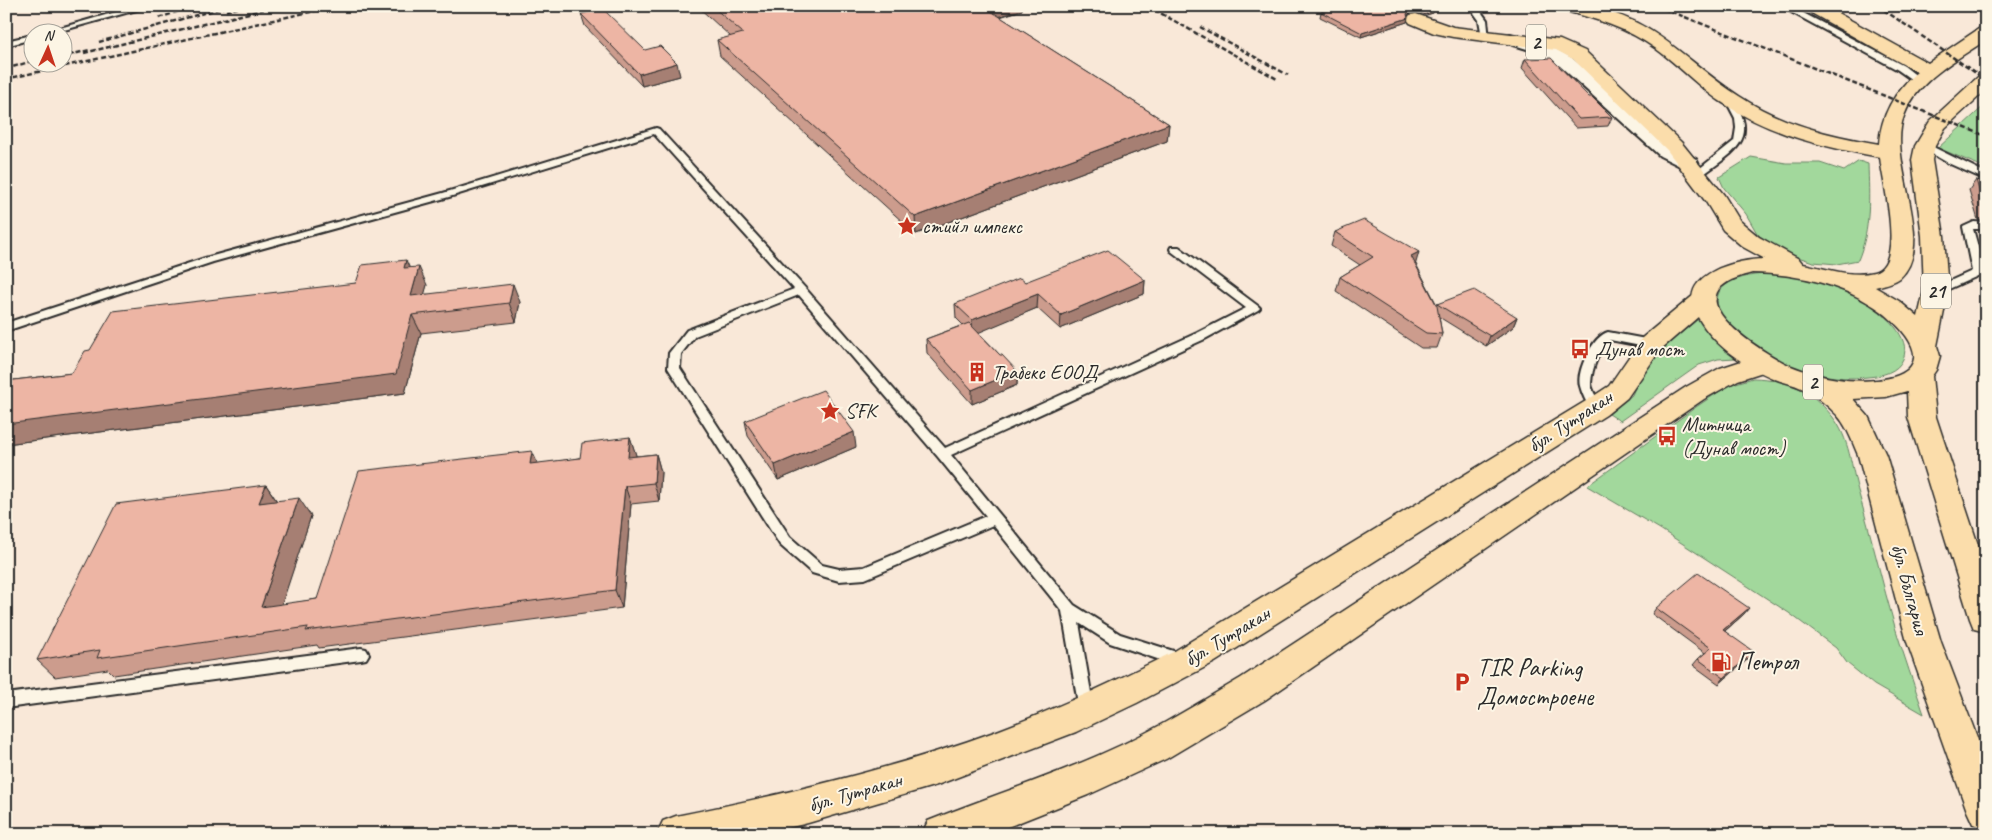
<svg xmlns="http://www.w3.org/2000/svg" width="1992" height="840" viewBox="0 0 1992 840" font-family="Caveat,sans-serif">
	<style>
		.green { fill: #a2d89c; stroke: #668264 }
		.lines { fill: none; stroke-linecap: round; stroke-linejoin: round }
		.service-casing { stroke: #2b2b2b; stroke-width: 4 }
		.minor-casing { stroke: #2b2b2b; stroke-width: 4 }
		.primary-casing { stroke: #2b2b2b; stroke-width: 3 }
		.trunk-casing { stroke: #2b2b2b; stroke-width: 3 }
		.service { fill: #fcf5e5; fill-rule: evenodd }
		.minor { fill: #fcf5e5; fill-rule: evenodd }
		.primary { fill: #fbddab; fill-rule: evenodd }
		.trunk { fill: #fbddab; fill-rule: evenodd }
		.rail { stroke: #2b2b2b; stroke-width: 2.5; stroke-dasharray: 5 2.5; stroke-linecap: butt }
		.wall { fill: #cc9c8d; stroke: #2b2b2b }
		.shaded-wall { fill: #a67f73; stroke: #2b2b2b }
		.building { fill: #edb5a4; stroke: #2b2b2b }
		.labels { text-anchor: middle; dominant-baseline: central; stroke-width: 4; stroke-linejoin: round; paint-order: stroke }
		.shield { fill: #fcf5e5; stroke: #6a6863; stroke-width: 1 }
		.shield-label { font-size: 20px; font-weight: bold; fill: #2b2b2b }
		.poi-label { font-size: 21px; fill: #2b2b2b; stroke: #fcf5e5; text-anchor: start }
		.street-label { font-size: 21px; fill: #2b2b2b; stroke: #fcf5e5 }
		.near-poi-label { font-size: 25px; fill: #2b2b2b; stroke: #fcf5e5; text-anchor: start }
	</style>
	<rect width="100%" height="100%" fill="#f9e8d8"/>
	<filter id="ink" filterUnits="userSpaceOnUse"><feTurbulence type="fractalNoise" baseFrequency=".02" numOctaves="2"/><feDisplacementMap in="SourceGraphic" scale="10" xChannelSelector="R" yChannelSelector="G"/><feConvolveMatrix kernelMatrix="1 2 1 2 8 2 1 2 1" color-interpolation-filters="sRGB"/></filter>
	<g filter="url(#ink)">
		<path class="green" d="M1986,104V168L1938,148Z
			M1751,157L1786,163H1820L1844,171L1859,161L1868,164C1869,197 1871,229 1858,260L1837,264L1813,262L1789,254L1758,235L1746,214L1724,188L1719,177Z
			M1762,274C1809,273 1864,290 1895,327C1902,336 1908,348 1903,359C1898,372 1881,376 1868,377C1836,381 1798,372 1769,356C1726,333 1681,283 1762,274Z
			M1697,320L1704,322L1736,355V358L1718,359L1699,365L1620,421L1609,414L1632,395L1646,362Z
			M1753,378C1787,379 1810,389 1832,416C1850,438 1851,468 1859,494C1872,538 1882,583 1895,627C1904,656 1914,685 1924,714L1874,685L1847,663L1836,648L1789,613L1660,529L1587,486L1696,407L1729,385Z"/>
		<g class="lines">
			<defs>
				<path id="service" d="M137,6H151L57,32H46Z
					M1469,6H1477L1487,20L1489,39L1482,37L1479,20Z
					M1780,6H1790L1904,66L1922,80L1915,82L1898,70Z
					M32,35V39L6,46V41Z
					M1728,94C1734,97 1736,104 1739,110C1757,144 1724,158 1700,177H1694V173L1734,141L1736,128L1735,118L1724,97Z
					M656,128L659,129L805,288L945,448L1197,333L1246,308L1171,251L1170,249L1171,247H1179L1258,306L1260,308L1258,310L1205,339L951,455L1074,605L1120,634L1186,655L1189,660L1186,665L1181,667L1110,643L1079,623L1094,710L1092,715L1086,717L1080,715L1062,611L993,525L865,579L839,581L812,573L780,545L668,368L669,353L687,330L794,289L654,134L449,197L213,262L6,331V323L205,258L443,193ZM799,295L938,457L986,516L864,567L839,569L822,565L790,537L680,368L681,354L695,336Z
					M1925,143L1986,173V180L1948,163L1922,148L1920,146Z
					M1974,222L1986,223V229H1973L1986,275H1980L1940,293H1932L1931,291L1932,289L1972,271L1963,227Z
					M1608,332L1651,340L1657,344L1651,348L1610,340C1599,349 1592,368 1591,383C1591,390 1599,401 1602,408L1596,412L1592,411C1587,404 1582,394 1580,386C1576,371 1593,336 1608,332Z
					M361,648L366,649L369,654L366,659L361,660L6,708V694Z"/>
				<path id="minor" d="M1510,34L1552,47L1572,58L1674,148L1696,159L1698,163L1696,167L1689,169L1682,167L1660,156L1560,66L1540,53L1504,42L1502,39L1504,36Z"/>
				<path id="primary" d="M1704,291L1713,294L1716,299L1713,304L1660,350L1627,398L1606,415L1215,662L1137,703L1076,732L937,785L808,823L763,834H657L663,821L676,816C785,794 893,769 997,731C1058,708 1116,681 1173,652L1586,401L1609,386L1642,338L1695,294Z
					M1763,354L1772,357L1776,363L1772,369L1738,380L1704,399L1265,700L1166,759L1088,795L990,834H922L928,821C987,797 1049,778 1108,751C1154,731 1197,704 1241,678L1686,387L1720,368Z"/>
				<path id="trunk" d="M1559,6C1569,6 1580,5 1589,7C1655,18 1687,63 1739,96C1781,124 1830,136 1879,144C1881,115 1895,91 1917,72L1806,10L1804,6H1825L1928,63L1980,28L1986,27V40C1955,61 1917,80 1904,116C1886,162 1938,243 1900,278C1893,283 1883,285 1875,287L1899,301L1918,317L1924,291L1922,236L1912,160L1915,146L1930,121L1979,76L1986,74V90L1945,128L1935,146L1932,160L1944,236L1948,291L1937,346L1940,356L1936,370L1932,376L1936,417L1986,569V632L1974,629L1970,619L1908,417L1907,391L1886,397L1853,399L1868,416L1886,455L1941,642L1986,761V829L1973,824L1967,811L1907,642L1858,455C1852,441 1847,426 1837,415C1829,407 1817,396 1807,391C1798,385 1785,383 1775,379C1744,366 1709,343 1695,311C1679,273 1739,259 1765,259L1743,247L1723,230L1706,202L1667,150L1573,59L1556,50L1453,37L1434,33L1410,23L1407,19L1410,15L1416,14L1453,27L1560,40L1585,51L1681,142L1724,195L1740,221L1759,237L1799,259L1803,264C1825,268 1851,278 1874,272C1906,264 1882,180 1880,157C1826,148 1772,135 1726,105C1700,89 1680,66 1655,48C1627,28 1594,18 1561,10ZM1752,273C1798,274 1843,284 1881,311C1894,321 1924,348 1911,366C1899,383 1857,382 1838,379C1822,377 1806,372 1791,366C1773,358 1694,313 1721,287C1730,279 1741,276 1752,273Z"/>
			</defs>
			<use href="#service" class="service-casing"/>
			<use href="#minor" class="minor-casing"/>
			<use href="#primary" class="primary-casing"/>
			<use href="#trunk" class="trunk-casing"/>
			<use href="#service" class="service"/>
			<use href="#minor" class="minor"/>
			<use href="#primary" class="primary"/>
			<use href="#trunk" class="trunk"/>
			<path class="rail" d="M1148,6L1277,79
				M1657,6L1986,136
				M1878,6L1986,80
				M226,11L245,6
				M159,18L194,6
				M1200,27L1288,75
				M99,42L229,6
				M84,53L278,6
				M62,57L89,50
				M6,69L32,61
				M6,79L337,6"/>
		</g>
		<path class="wall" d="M697,6H1022V10L1000,17L1169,124L1167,141L916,234L720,56L717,40L731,37Z
			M1340,6H1441L1434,9L1433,13L1426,15L1417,12L1410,13L1407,16V22L1361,37L1320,17L1321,12Z
			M581,14L645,50L680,76L642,86L585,26Z
			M1525,59L1589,97L1612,117L1608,126L1576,128L1522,68Z
			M1976,180L1986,182V222L1978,220L1969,190Z
			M1986,224V249L1981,231Z
			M1335,232L1416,264L1437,305V304L1517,317L1513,327L1486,346L1439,317L1442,334L1437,348H1421L1336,291L1340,277L1360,265L1331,246Z
			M410,268L427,285L424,294L520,302L516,322L421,333L405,393L6,444V381L72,373L90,350L356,283Z
			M1145,280L1144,294L1060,329L1037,308L978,332L1000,355L1017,371V385L972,404L927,353L926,339L963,325L956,318L955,304L1025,282Z
			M745,421L856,447L778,480L748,436Z
			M630,437L636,456L656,454L661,472L659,501L631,504L622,608L319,648L317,645L114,675L108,669L55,677L37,660L266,485L277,501L311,516L281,605L317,599L537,464L580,458Z
			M1656,608L1744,614L1725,631L1749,658L1719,684L1693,665L1698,659L1705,653L1652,614Z"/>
		<path class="shaded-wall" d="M983,6H1022V10L983,21Z
			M1429,6H1441L1428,11Z
			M1418,8L1417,12L1410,13L1406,18L1407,14L1411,9Z
			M1434,9L1433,13L1426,15L1427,11Z
			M1408,18L1407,22L1361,37L1362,33Z
			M677,63L680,76L642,86L639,74Z
			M1169,124L1167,141L916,234L915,217Z
			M1419,252L1415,266L1411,256Z
			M406,260L414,278L404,268Z
			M419,267L427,285L419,314L411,296Z
			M1145,280L1144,294L1060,329L1061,315Z
			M513,284L520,302L516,322L509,303Z
			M1038,294L1037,308L973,335L972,320Z
			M412,315L421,333L405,393L6,444V424Z
			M1517,317L1513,327L1486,346L1490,336Z
			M1017,371V385L972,404V390Z
			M854,432L856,447L778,480L775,465Z
			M630,437L636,455L634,475L628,457Z
			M532,451L540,469L530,464Z
			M656,454L661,472L659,501L654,483Z
			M266,485L278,503H259Z
			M625,486L631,504L622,608L615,590Z
			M299,498L311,516L275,625L261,607Z
			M1749,608L1744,614L1719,636L1723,630Z
			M1754,652L1749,658L1719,684L1724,678Z"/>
		<path class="building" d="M712,6H983L1169,124L915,217L717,40L743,33Z
			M1340,6H1429L1434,9L1427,11L1418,8L1411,9L1407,14L1408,18L1362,33L1321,12Z
			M603,9L645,50L660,46L677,63L639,74L581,14Z
			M1551,58L1589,97H1592L1612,117L1579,119L1525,59Z
			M1976,180L1986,182V211L1985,210Z
			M1364,220L1419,252L1411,256L1437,306L1442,334L1426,333L1340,277L1373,257L1335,232Z
			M1108,250L1145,280L1061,315L1038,294L972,320L955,304L1020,278L1025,282Z
			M406,260L404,268L419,267L411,296L513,284L509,303L412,315L396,374L6,424V381L72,373L85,351L90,350L113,311L356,283L362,265Z
			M1474,290L1517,317L1490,336L1437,304Z
			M969,323L1000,355H1002L1017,371L972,390L926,339Z
			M823,390L854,432L775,465L745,421Z
			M630,437L628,457L656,454L654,483L625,486L615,590L306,631L308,627L97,658L100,650L37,660L116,504L266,485L259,503L299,498L261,607L317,599L359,471L532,451L530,464L580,458L582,443Z
			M1698,573L1749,608L1723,630L1754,652L1724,678L1698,659L1711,648L1656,608Z"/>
	</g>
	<defs>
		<symbol id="sight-bare" viewBox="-9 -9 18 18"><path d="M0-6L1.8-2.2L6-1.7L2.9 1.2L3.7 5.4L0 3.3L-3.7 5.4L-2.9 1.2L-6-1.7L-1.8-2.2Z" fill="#c8321e" stroke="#fcf5e5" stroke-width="2.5" paint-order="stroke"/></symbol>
		<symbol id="bus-bare" viewBox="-9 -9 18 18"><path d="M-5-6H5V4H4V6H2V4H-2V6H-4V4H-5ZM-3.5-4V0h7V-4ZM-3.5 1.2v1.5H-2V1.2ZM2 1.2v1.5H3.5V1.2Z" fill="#c8321e" stroke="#fcf5e5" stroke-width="2.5" paint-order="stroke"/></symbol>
		<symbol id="building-bare" viewBox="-9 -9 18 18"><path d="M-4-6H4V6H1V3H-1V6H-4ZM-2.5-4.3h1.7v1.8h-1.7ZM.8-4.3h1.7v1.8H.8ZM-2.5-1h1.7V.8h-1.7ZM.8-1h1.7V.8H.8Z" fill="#c8321e" stroke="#fcf5e5" stroke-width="2.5" paint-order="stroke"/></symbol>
		<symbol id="fuel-bare" viewBox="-9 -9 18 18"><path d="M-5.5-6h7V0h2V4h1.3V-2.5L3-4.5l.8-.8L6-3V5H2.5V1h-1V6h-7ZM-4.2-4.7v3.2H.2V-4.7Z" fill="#c8321e" stroke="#fcf5e5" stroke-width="2.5" paint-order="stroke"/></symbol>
		<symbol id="parking-bare" viewBox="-9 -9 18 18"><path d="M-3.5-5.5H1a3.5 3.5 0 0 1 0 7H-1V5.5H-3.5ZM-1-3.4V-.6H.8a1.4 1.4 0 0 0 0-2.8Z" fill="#c8321e" stroke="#fcf5e5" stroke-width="2.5" paint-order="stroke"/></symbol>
	</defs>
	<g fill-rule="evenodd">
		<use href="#sight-bare" x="893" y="212" width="28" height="28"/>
		<use href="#bus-bare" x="1566" y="335" width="28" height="28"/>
		<use href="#building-bare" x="963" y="358" width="28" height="28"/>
		<use href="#sight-bare" x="816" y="397" width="28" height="28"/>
		<use href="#bus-bare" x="1653" y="422" width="28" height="28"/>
		<use href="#fuel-bare" x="1707" y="648" width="28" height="28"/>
		<use href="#parking-bare" x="1448" y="668" width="28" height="28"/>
	</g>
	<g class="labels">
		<g class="shield">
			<rect x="1526" y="24.5" width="20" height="35" rx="4"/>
			<rect x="1921" y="273.5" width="30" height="35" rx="4"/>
			<rect x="1803" y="364.5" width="20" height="35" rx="4"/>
		</g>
		<g class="shield-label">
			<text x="1536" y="42">2</text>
			<text x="1936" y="291">21</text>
			<text x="1813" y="382">2</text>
		</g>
		<g class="poi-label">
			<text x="922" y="226">стийл импекс</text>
			<text x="1595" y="349">Дунав мост</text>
			<text x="992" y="372">Трабекс ЕООД</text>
			<text x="845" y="411">SFK</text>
			<text x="1682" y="424">Митница<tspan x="1682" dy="24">(Дунав мост)</tspan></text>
		</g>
		<g class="street-label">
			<text transform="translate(1570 421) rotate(-33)">бул. Тутракан</text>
			<text transform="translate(1910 589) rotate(75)">бул. България</text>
			<text transform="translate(1227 636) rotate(-31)">бул. Тутракан</text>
			<text transform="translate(855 792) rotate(-16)">бул. Тутракан</text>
		</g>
		<g class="near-poi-label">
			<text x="1736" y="662">Петрол</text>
			<text x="1477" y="668">TIR Parking<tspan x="1477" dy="29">Домостроене</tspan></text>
		</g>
	</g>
	<rect width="1992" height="840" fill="none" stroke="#fcf5e5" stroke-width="25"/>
	<rect x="12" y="12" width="1967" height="815" fill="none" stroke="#2b2b2b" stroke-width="2" filter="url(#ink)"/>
	<g transform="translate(48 48) rotate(3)"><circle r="24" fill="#fcf5e5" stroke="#a8a49b"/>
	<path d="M0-4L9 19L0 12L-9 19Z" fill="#c8321e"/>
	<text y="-8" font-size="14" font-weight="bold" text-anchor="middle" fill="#2b2b2b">N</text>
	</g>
</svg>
